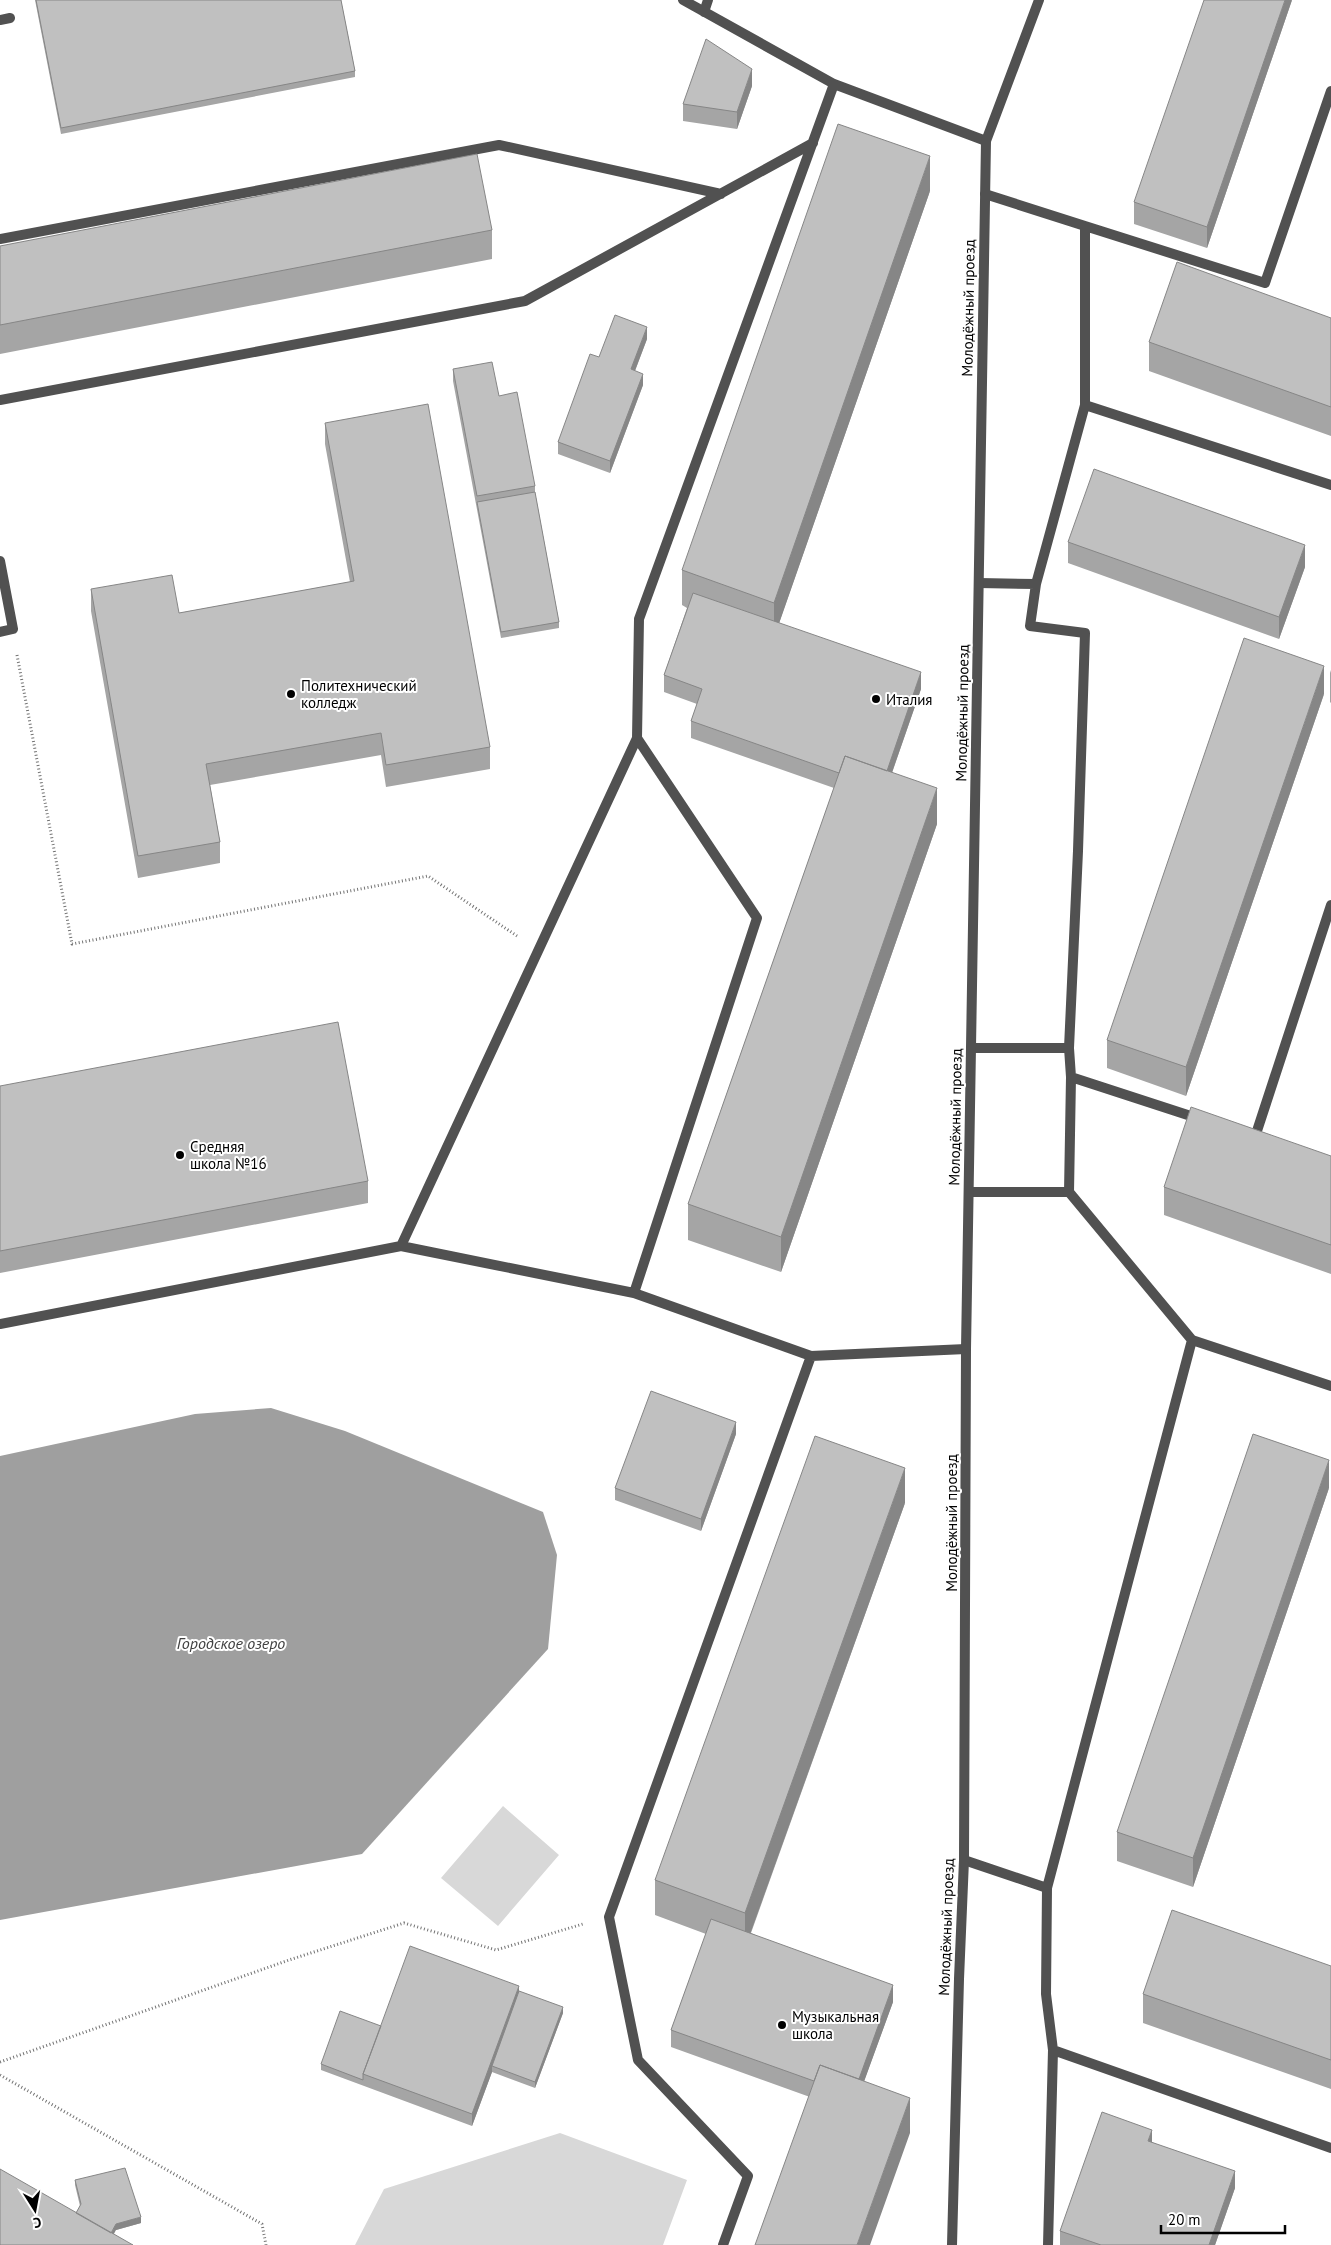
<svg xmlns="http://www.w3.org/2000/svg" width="1331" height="2245" viewBox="0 0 1331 2245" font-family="'PT Sans',sans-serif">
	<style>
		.green { fill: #d8d8d8 }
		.water { fill: #9f9f9f }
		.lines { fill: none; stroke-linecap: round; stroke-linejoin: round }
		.path { stroke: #737373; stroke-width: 3; stroke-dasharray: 1 2.5; stroke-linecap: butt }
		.lane { stroke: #515151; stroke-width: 10 }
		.street { stroke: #515151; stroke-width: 10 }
		.wall { fill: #a5a5a5 }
		.shaded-wall { fill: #868686 }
		.building { fill: #c0c0c0; stroke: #868686 }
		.poi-dot { fill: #000; stroke: #fff; stroke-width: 2 }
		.labels { text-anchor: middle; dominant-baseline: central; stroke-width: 4; stroke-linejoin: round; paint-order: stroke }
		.street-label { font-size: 15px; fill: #000; stroke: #fff }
		.poi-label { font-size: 15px; fill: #000; stroke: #fff; text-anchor: start }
		.water-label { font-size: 16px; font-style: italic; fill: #404040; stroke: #fff }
	</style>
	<rect width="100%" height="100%" fill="#fff"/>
	<path class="green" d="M503,1806L559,1855L498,1926L441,1878Z
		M560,2133L687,2180L663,2245H355L384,2189Z"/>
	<path class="water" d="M271,1408L345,1431L543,1512L557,1555L548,1649L362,1854L0,1920V1456L195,1414Z"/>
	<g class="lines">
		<path class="path" d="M17,655L72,944L428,876L517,936
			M0,2062L289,1960L404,1923L496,1950L583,1924
			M0,2075L262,2224L266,2245"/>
		<path class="lane" d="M683,0L834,84L986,141
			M704,12L708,0
			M0,20L10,18
			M834,84L639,619L637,738L757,918L634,1293L811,1356L966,1349
			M985,194L1085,226V405L1331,485
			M1085,226L1265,283L1331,91
			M0,239L499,145L721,194
			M0,400L525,301L813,143
			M0,561L13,629L0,632
			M979,583L1036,584L1085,405
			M1036,584L1030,626L1085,633L1078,851L1069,1048
			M1071,1077L1200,1119
			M1250,1135L1255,1137L1331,905
			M969,1192H1069L1071,1077L1069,1048H972
			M1069,1192L1192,1340
			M401,1246L637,738
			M0,1324L401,1246L634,1293
			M964,1860L1047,1888L1192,1340L1331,1386
			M1047,1888L1046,1994L1053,2050L1331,2148
			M723,2245L748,2176L638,2060L609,1917L811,1356
			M1048,2245L1053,2050"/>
		<path class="street" d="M952,2245L959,1979L964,1860L966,1349L986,141L1039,0"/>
	</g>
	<path class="wall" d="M35,0H341L355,71V77L61,134Z
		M1292,0L1207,248L1134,224V202Z
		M752,86L737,129L683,121V104Z
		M930,191L779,623L921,689L892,773L937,824L781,1272L688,1240V1204L834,788L691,738V721L697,704L664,692V675L687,608L682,605V570Z
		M492,230V259L0,354V246Z
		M1331,318V436L1149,371V342Z
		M647,339L635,371L643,385L610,473L558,454V442L599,357Z
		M453,369L499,396L535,486V492L559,622V628L501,638L453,381Z
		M325,423L490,747V769L386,787L381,755L210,785L220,842V863L138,878L91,611V589L179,613L350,582L325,444Z
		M1068,542L1305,567L1279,639L1068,563Z
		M1331,670V703L1330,702V673Z
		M1324,694L1186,1096L1107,1068V1040Z
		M0,1086L368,1181V1203L0,1273Z
		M1331,1156V1274L1164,1215V1187Z
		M736,1434L701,1531L615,1500V1488Z
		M1329,1488L1193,1887L1117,1861V1832Z
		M905,1503L751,1933L893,2002L864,2081L910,2133L671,2047V2030L706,1934L655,1915V1880Z
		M1331,1966V2089L1143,2023V1994Z
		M519,1991L563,2013L535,2088L492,2072L472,2126L321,2070V2064L381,2026Z
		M1152,2142L1235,2188L1215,2245H1060V2231Z
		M75,2180L141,2223L116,2230L76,2213L80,2206L75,2185Z"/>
	<path class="shaded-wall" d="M1285,0H1292L1207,248V227Z
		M752,69V86L737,129V112Z
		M930,156V191L774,638V603Z
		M647,327V339L631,381V369Z
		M643,374V385L610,473V461Z
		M1305,545V567L1279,639V617Z
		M1324,666V694L1186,1096V1067Z
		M921,672V689L881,804V787Z
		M937,788V824L781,1272V1237Z
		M736,1422V1434L701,1531V1519Z
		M1329,1460V1488L1193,1887V1858Z
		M905,1468V1503L745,1948V1913Z
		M893,1985V2002L853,2112V2095Z
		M519,1986V1997L492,2066V2072L472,2126V2114Z
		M563,2007V2013L535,2088V2082Z
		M910,2098V2133L870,2245H857Z
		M1152,2130V2147L1148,2141Z
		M1235,2171V2188L1215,2245H1209Z
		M141,2217V2223L116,2230L108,2245L107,2241L116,2224Z"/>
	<path class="building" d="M36,0H341L355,71L61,128Z
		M1204,0H1285L1207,227L1134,202Z
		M706,39L752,69L737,112L683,104Z
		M838,124L930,156L774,603L682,570Z
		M477,154L492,230L0,325V246Z
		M1177,262L1331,318V407L1149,342Z
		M615,315L647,327L631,369L643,374L610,461L558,442L590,354L599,357Z
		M492,362L499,396L517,392L535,486L477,496L453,369Z
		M428,404L490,747L386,765L381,733L206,764L220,842L138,856L91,589L172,575L179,613L354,581L325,423Z
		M1094,469L1305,545L1279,617L1068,542Z
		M535,492L559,622L501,632L477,502Z
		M693,593L921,672L887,771L845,756L839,773L691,721L702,689L664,675Z
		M1244,638L1324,666L1186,1067L1107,1040Z
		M845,756L937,788L781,1237L688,1204Z
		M338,1022L368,1181L0,1251V1086Z
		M1191,1107L1331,1156V1245L1164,1187Z
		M651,1391L736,1422L701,1519L615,1488Z
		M1253,1434L1329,1460L1193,1858L1117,1832Z
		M815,1436L905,1468L745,1913L655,1880Z
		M1172,1910L1331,1966V2060L1143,1994Z
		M711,1919L893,1985L859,2079L820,2065L814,2081L671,2030Z
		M410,1946L519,1986L472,2114L363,2074Z
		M519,1991L563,2007L535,2082L492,2066Z
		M340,2011L381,2026L363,2074V2080L321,2064Z
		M820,2065L910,2098L857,2245H755Z
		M1102,2112L1152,2130L1148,2141L1235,2171L1209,2245H1101L1060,2231Z
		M125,2168L141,2217L116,2224L111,2233L76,2213L81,2204L75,2180Z
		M0,2169L133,2245H0Z"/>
	<g class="poi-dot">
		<circle cx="291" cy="694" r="5"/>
		<circle cx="876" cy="699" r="5"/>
		<circle cx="180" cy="1155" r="5"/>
		<circle cx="782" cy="2025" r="5"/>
	</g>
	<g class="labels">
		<g class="street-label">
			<text transform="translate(968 308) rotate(-89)">Молодёжный проезд</text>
			<text transform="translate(962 713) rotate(-89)">Молодёжный проезд</text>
			<text transform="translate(955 1117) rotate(-89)">Молодёжный проезд</text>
			<text transform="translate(951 1523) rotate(-90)">Молодёжный проезд</text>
			<text transform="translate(946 1927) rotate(-88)">Молодёжный проезд</text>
		</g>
		<g class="poi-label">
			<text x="301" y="685">Политехнический<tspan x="301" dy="17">колледж</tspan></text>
			<text x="886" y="699">Италия</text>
			<text x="190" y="1146">Средняя<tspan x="190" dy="17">школа №16</tspan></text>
			<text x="792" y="2016">Музыкальная<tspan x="792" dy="17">школа</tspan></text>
		</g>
		<g class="water-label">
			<text x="231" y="1643">Городское озеро</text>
		</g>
	</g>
	<g transform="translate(35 2210) rotate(169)" stroke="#ffffff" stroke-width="4" paint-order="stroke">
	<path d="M0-4L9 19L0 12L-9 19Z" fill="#000000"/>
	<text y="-8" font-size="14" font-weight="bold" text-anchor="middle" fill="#000000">С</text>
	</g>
	<path d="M1161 2225v8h124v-8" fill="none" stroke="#000000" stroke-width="2.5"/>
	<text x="1168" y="2225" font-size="15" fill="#000000" stroke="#ffffff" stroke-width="4" paint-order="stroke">20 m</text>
</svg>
